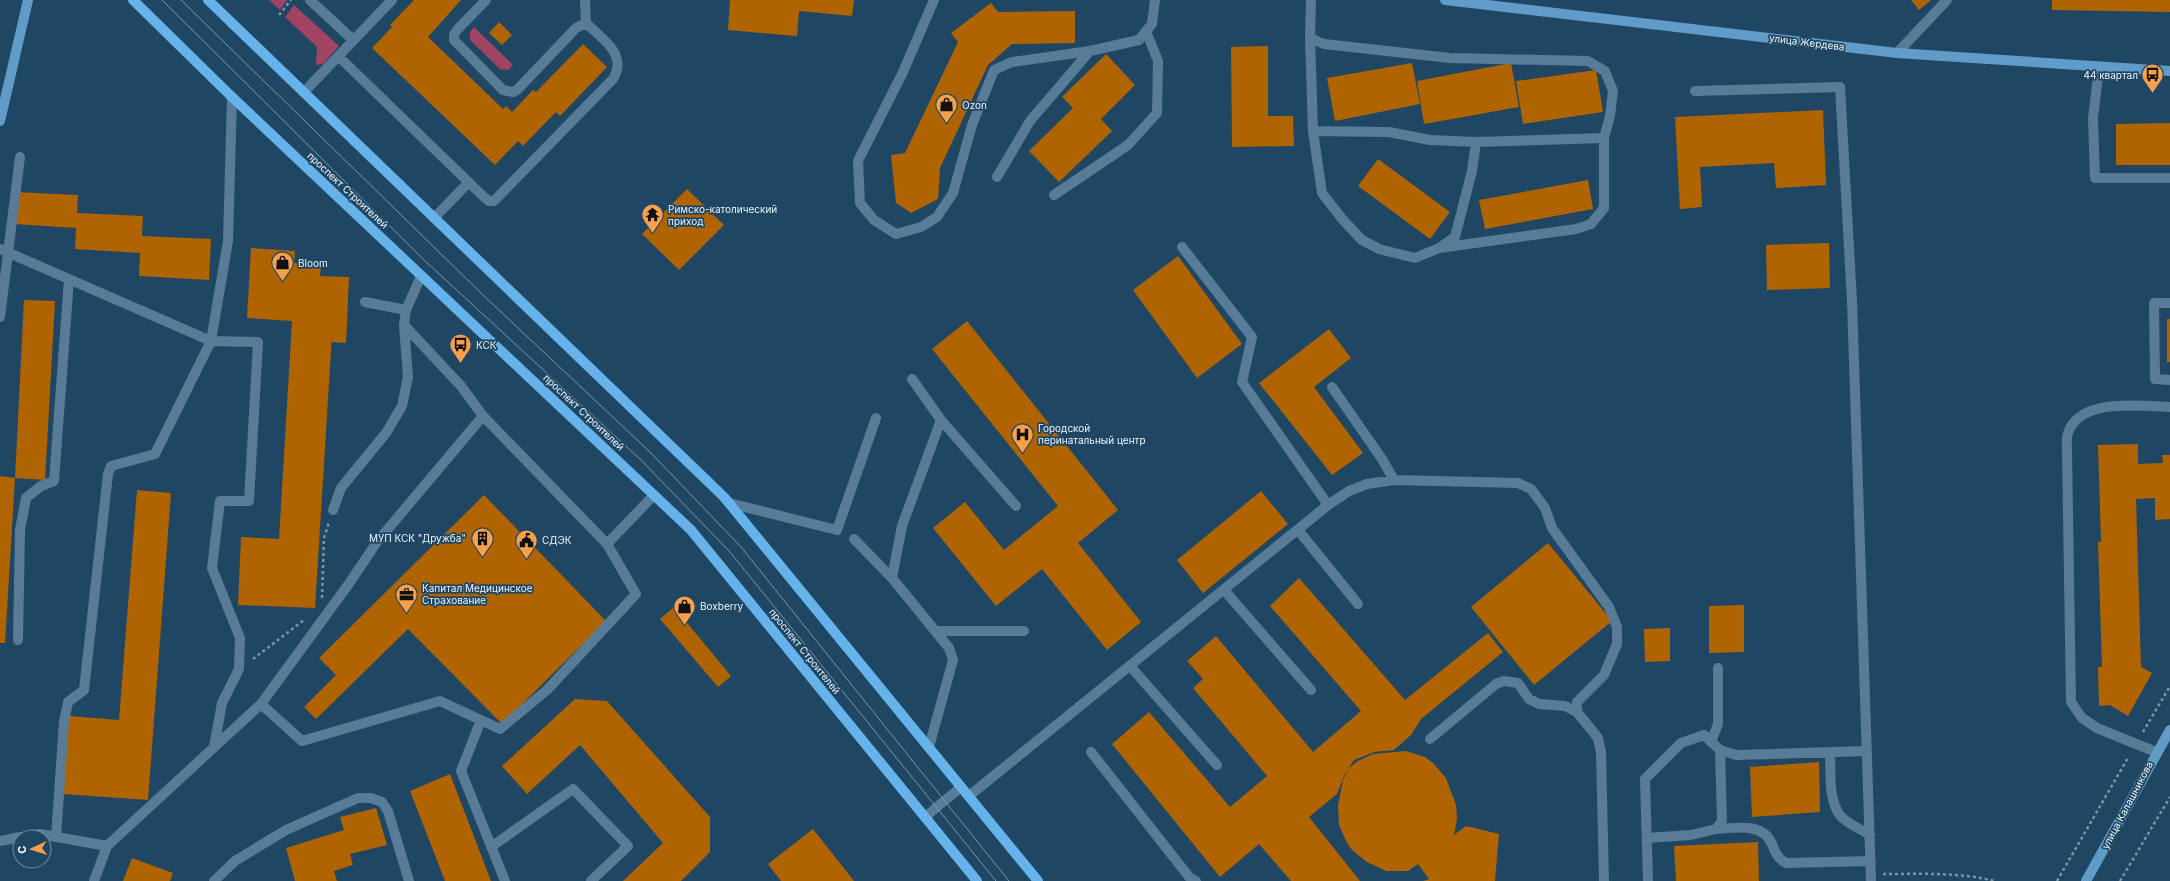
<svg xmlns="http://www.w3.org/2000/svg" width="2170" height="881" viewBox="0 0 2170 881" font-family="Inter,sans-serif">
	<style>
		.green { fill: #a14362 }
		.building { fill: #af6400 }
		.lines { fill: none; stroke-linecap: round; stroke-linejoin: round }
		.path { stroke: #7b95a7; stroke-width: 2.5; stroke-dasharray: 3 3; stroke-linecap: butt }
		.service { stroke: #587c98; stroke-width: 10 }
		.minor { stroke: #587c98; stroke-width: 10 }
		.tertiary { stroke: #587c98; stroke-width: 10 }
		.secondary { stroke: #619bc8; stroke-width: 10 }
		.primary { stroke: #66b3ec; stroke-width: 10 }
		.tram { stroke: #7d96a9; stroke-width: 1 }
		.labels { text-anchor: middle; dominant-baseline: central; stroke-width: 3.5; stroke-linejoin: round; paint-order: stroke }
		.street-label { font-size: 10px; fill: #ecf4fb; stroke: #1f4763 }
		.poi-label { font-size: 10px; fill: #ecf4fb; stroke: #1f4763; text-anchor: start }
	</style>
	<rect width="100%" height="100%" fill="#1f4763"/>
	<path class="green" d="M269,0H287L280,10Z
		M294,5L339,46L323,64L316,65L317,47L285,17Z
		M474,27L513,65L508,70L500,69L470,40V32Z"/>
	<path class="building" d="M414,0H461L428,37L503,109L506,106L512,112L533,90L536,92L583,44L607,67L560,116L556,112L523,146L518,141L495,165L372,48L392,27L390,25Z
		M730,0H854L852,16L799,11L797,36L728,30Z
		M1911,0H1931L1919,10Z
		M2052,0H2170V12L2052,10Z
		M991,3L998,12L1075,11V43L1012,44L988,65L940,168L938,199L911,213L896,203L891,155L905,153L958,42L951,33Z
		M499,22L512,35L502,45L489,33Z
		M1268,46V116H1293L1294,146L1232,147L1231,47Z
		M1106,54L1135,85L1101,119L1112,131L1059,182L1029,151L1073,108L1062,97Z
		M1412,63L1420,104L1335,121L1327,78Z
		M1511,63L1519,107L1424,124L1417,81Z
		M1596,70L1603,112L1523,124L1516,81Z
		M1823,110L1826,185L1776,188L1774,163L1700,167L1702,207L1680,209L1675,117Z
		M2170,123V165H2116V124Z
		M1378,159L1450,212L1430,239L1358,186Z
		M1588,180L1593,209L1485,229L1479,200Z
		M687,189L724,225L679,270L642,234Z
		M16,192L78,195L77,213L143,216L142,236L211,239L209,280L139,276L140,253L75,249L76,228L14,224Z
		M1829,243L1830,288L1767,290L1766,245Z
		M251,248L295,251L294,263L321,265L320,276L349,277L346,343L332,342V335L315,608L238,605L241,537L279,539L292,321L247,318Z
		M1178,256L1242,344L1197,378L1133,290Z
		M24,300L55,301L45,480L15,478L5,643H0V476L15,478Z
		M2167,319H2170V362H2167Z
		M967,321L1118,510L1078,543L1141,622L1107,650L1042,569L996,606L933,528L965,502L1004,550L1058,506L932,349Z
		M1329,329L1351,358L1314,387L1363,453L1332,475L1259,383Z
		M2138,444V464L2163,463L2162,455H2170V519L2155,520V498L2136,499L2141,667L2152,673L2128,716L2110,705L2099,706L2098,667H2102L2098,542H2101L2098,445Z
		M137,490L171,493L148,800L63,794L69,716L119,720Z
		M1261,491L1288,524L1203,593L1177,560Z
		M484,495L606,621L502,724L408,629L316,719L304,707L336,675L319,658Z
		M1548,543L1612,621L1534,685L1471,607Z
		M1299,578L1405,700L1488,633L1503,652L1421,719L1411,735L1394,750L1374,752L1354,760L1344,776L1337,794L1309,817L1360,881H1291L1259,844L1220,877L1112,744L1149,712L1230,807L1267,776L1193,688L1203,679L1187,661L1216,636L1313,752L1361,711L1270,606Z
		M1744,605V652L1709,653V606Z
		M674,607L731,676L718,687L660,619Z
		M1670,628V661L1645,662L1644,629Z
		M575,699L607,701L710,817V852L681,881H623L663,843L580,745L527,794L502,766Z
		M1406,751L1425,757L1433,763L1446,778L1456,805L1457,819L1454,835L1466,826L1499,834L1495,881H1423L1429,879L1418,864L1408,871H1386L1367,862L1352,850L1347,843L1339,825L1338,805L1343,780L1349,768L1358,761L1373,754Z
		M1819,762L1820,812L1752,817L1750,767Z
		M450,774L491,881H445L410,791Z
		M376,808L387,845L350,854L353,865L334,871L337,881H295L286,848L344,830L340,817Z
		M813,829L854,881H781L768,864Z
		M1758,842L1759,881H1676L1674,846Z
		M132,858L173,873L170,881H123Z"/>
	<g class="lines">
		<path class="path" d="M279,15L291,0
			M322,598L324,538L329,522
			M253,659L304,620
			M2143,732L2170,686
			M1883,874C1921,874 1958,872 1995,881
			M2057,881L2129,756
			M2120,881L2170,797"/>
		<path class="service" d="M310,0L351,38
			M486,0L457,30L454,35V40L503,90L513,92L517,90L576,28L586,23
			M1897,53L1947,0
			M338,56L485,198L489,201H494L613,79C628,54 603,40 586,23L585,0
			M2099,68L2093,118L2095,178H2170
			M1695,91L1840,87L1852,301L1871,881
			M304,92L392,0
			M434,218L469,182
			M0,249L211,341L155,454L111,466L108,474L84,690L68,702L64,722L56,837
			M365,302L406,310
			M2170,303H2154L2155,379L2170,380
			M0,317L20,157
			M404,325L461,386L483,416
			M1332,387L1382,459L1394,480
			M729,503L837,530L876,418
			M1328,505L1349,491L1367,484L1394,480L1518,483L1531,489L1545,508L1552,528L1609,607L1617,627V644L1604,675L1577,702V712L1598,738L1601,752L1604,881
			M333,510L341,488L386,433L402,406L408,377L404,325L406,310L421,276
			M1298,530L1358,604
			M1224,590L1311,690
			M18,640L20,530L26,498L41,486L54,481L69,279
			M1130,666L1217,765
			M261,704L302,741L440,701L500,729L547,690L636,594L607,544
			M481,720L461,771L505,881
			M1430,739L1496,684L1504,681L1518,683L1529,699L1539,704L1565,706L1577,712
			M1711,742L1718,724V668
			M214,747L222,703L239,669L240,638L212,568L220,501H249L258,342L211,341L228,241L232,97
			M1091,752L1190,878L1196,881
			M1830,752C1831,770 1828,798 1839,814C1845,823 1861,829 1870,835
			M2156,752L2097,728L2082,718L2071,702L2067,451C2067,446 2066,438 2068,433C2080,397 2141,406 2170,407
			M1716,829C1735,828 1763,822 1772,844C1775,852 1778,859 1786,863L1871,861
			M1647,838L1691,835L1716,829L1722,821L1720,750
			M107,846L261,704L348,585L377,542L483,416L607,544L654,495
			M491,847L573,789L628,846L591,881
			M214,881L235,861L286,830L358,798H371L382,802L388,811L409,881
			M1648,881L1645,779L1681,743L1704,735L1720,750L1736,755L1867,751"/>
		<path class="minor" d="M934,0L903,72L858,161L860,203L874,220L896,234L921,227L937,217L953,193L972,125L994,70L1012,62L1090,51L1139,40L1152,24L1155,0
			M1311,0L1310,38L1313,131L1322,193L1343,220L1362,240L1379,249L1415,258L1439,248L1455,237L1472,171L1476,142L1604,138
			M1310,38L1324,44L1450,58L1588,61L1605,71L1613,91L1610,116L1604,138V208L1591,224L1576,229L1439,248
			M1313,131L1389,132L1430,140L1476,142
			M997,177L1030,121L1090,51
			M1054,195L1128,145L1157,113L1158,61L1146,31
			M912,379L941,420L1016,506
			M854,539L892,578L949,648L953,660L929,747
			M892,578L902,526L941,420
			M935,631H1024
			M969,796L1328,505L1242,382L1252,337L1182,247
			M22,837L40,834L107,846L94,881
			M0,841L20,837"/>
		<path class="tertiary" d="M925,817L961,787"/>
		<path class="secondary" d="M1445,0L1897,53L2170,71
			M0,121L28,0
			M2086,881L2170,730"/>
		<path class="primary" d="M133,0L232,97L691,530L977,881
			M208,0L724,497L1038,881"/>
		<path class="tram" d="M162,0L424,260L641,460L730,552L996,881
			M181,0L483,295L651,453L741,547L1009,881"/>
	</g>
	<defs>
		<symbol id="bus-pin" viewBox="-11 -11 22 30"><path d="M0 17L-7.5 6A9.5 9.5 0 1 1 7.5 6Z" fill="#f8a14a" stroke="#1f4763"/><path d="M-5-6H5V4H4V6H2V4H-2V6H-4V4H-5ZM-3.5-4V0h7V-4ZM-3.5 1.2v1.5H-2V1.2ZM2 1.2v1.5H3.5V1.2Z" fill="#111"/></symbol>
		<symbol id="shop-pin" viewBox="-11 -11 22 30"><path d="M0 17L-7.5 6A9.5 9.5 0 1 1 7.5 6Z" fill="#f8a14a" stroke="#1f4763"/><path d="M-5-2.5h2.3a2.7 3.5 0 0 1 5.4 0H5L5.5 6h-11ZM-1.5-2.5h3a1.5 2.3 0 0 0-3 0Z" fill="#111"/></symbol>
		<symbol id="temple-pin" viewBox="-11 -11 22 30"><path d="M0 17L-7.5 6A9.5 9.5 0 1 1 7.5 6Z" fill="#f8a14a" stroke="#1f4763"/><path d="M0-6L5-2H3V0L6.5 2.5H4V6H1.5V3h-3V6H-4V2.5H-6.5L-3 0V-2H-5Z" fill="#111"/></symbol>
		<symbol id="hospital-pin" viewBox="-11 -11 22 30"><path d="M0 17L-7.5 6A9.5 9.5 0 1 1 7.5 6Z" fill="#f8a14a" stroke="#1f4763"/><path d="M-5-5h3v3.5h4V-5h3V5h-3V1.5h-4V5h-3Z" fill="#111"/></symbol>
		<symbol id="building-pin" viewBox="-11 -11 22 30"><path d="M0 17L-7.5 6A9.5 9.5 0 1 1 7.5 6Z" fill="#f8a14a" stroke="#1f4763"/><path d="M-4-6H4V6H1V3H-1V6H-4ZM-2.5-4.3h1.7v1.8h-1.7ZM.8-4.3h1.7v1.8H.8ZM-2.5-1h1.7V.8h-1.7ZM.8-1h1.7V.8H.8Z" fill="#111"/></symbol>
		<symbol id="civic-pin" viewBox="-11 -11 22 30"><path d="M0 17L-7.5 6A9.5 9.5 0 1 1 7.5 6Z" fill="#f8a14a" stroke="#1f4763"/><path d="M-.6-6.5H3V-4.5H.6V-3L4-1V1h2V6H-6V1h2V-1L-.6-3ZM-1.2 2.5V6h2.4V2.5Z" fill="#111"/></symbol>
		<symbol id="office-pin" viewBox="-11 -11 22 30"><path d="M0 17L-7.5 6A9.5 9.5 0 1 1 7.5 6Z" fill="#f8a14a" stroke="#1f4763"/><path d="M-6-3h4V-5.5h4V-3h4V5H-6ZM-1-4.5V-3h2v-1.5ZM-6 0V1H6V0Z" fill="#111"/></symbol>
	</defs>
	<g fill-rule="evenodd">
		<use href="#bus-pin" x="2140" y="62" width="25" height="34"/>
		<use href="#shop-pin" x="934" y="92" width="25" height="34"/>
		<use href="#temple-pin" x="640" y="202" width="25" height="34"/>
		<use href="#shop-pin" x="270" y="250" width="25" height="34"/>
		<use href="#bus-pin" x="448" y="332" width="25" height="34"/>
		<use href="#hospital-pin" x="1010" y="422" width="25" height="34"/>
		<use href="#building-pin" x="470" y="526" width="25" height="34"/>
		<use href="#civic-pin" x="514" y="528" width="25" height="34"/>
		<use href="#office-pin" x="394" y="582" width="25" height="34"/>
		<use href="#shop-pin" x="672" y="594" width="25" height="34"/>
	</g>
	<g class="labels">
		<g class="street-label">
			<text transform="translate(1807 42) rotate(7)">улица Жердева</text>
			<text transform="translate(348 190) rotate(43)">проспект Строителей</text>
			<text transform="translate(584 412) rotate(43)">проспект Строителей</text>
			<text transform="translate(805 651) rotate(51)">проспект Строителей</text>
			<text transform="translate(2127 805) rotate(-62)">улица Калашникова</text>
		</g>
		<g class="poi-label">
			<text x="2138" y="75" text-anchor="end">44 квартал</text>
			<text x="962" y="105">Ozon</text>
			<text x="668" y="209">Римско-католический<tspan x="668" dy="12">приход</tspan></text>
			<text x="298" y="263">Bloom</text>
			<text x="476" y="345">КСК</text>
			<text x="1038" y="428">Городской<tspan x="1038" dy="12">перинатальный центр</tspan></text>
			<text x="466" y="538" text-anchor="end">МУП КСК "Дружба"</text>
			<text x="542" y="540">СДЭК</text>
			<text x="422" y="588">Капитал Медицинское<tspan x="422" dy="12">Страхование</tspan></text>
			<text x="700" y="606">Boxberry</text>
		</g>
	</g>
	<g transform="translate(32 849) rotate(266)"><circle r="19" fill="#1f4763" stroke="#718ca0"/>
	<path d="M0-3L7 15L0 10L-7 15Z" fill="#f8a14a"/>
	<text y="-6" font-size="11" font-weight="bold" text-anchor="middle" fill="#ecf4fb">С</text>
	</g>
</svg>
